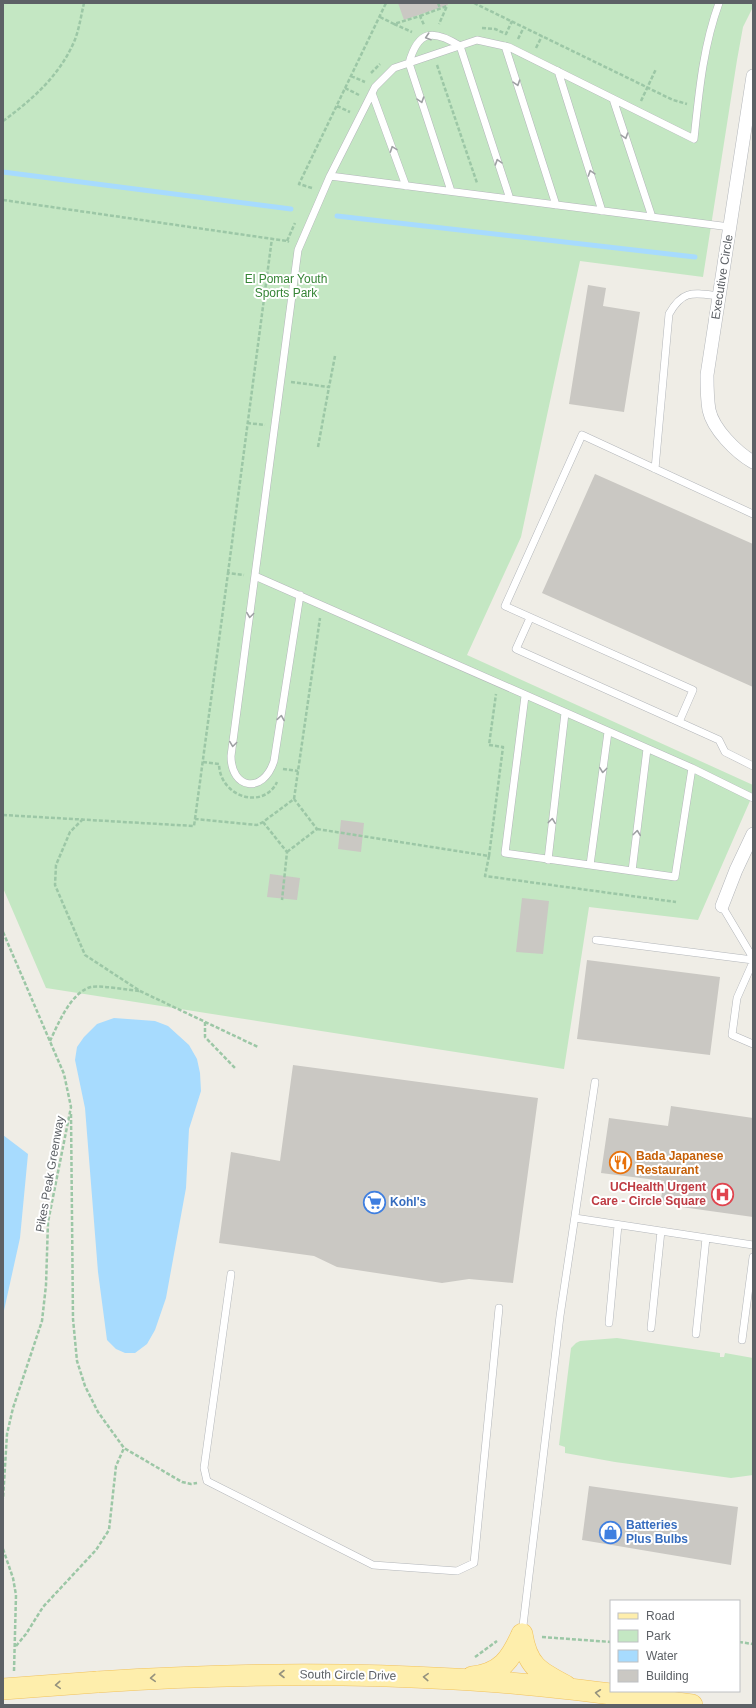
<svg xmlns="http://www.w3.org/2000/svg" width="756" height="1708" viewBox="0 0 756 1708" font-family="Helvetica,sans-serif">
	<style>
		.green { fill: #c4e7c3 }
		.water { fill: #a7dbfe }
		.lines { fill: none; stroke-linecap: round; stroke-linejoin: round }
		.stream { stroke: #a7dbfe; stroke-width: 5 }
		.building { fill: #cac8c3 }
		.service-casing { stroke: #b3b6ba; stroke-width: 8 }
		.minor-casing { stroke: #b3b6ba; stroke-width: 14 }
		.primary-casing { stroke: #f1c25d; stroke-width: 22 }
		.path { stroke: #9cc7a6; stroke-width: 2.5; stroke-dasharray: 4 2; stroke-linecap: butt }
		.service { stroke: #fff; stroke-width: 7 }
		.minor { stroke: #fff; stroke-width: 13 }
		.primary { stroke: #feeeac; stroke-width: 21 }
		.primary-bridge-casing { stroke: #f1c25d; stroke-width: 22; stroke-linecap: butt }
		.primary-bridge { stroke: #feeeac; stroke-width: 21 }
		.oneway { stroke: #9ea0a3 }
		.oneway2 { stroke: #95927e }
		.labels { text-anchor: middle; dominant-baseline: central; stroke-width: 4; stroke-linejoin: round; paint-order: stroke }
		.street-label { font-size: 12px; fill: #5d6166; stroke: #fff }
		.park-label { font-size: 12px; fill: #368536; stroke: #fff }
		.food-label { font-size: 12px; font-weight: bold; fill: #c56008; stroke: #fff; text-anchor: start }
		.health-label { font-size: 12px; font-weight: bold; fill: #be3a42; stroke: #fff; text-anchor: end }
		.shop-label { font-size: 12px; font-weight: bold; fill: #366cbe; stroke: #fff; text-anchor: start }
	</style>
	<rect width="100%" height="100%" fill="#efede6"/>
	<path class="green" d="M3,3H753V7L743,27L737,60L703,277L580,261L521,537L467,655L753,785V794L698,920L589,907L564,1069L46,988L3,888Z
		M617,1338L720,1353V1357H724L725,1353L753,1358V1475L731,1478L615,1462L565,1453V1447L559,1445L571,1348L576,1343L580,1341Z"/>
	<path class="water" d="M114,1018L155,1021L168,1026L189,1045L197,1059L200,1073L201,1091L189,1129L186,1188L166,1298L155,1330L147,1344L135,1353H125L116,1349L107,1340L98,1272L85,1108L75,1060L77,1047L84,1037L97,1024Z
		M3,1135L28,1154L20,1238L3,1315Z"/>
	<g class="lines">
		<path class="stream" d="M3,172L291,209
			M337,216L695,257"/>
	</g>
	<path class="building" d="M398,3H447L448,5L404,20Z
		M588,285L606,288L603,306L640,312L624,412L569,404Z
		M595,474L753,544V687L542,593Z
		M341,820L364,823L361,852L338,849Z
		M270,874L300,878L297,900L267,897Z
		M522,898L549,901L543,954L516,952Z
		M587,960L720,977L710,1055L577,1039Z
		M293,1065L538,1098L513,1283L469,1279L442,1283L337,1267L314,1256L219,1243L231,1152L280,1161Z
		M671,1106L753,1118V1217L660,1204L664,1181L601,1173L609,1118L668,1126Z
		M589,1486L738,1507L731,1565L582,1540Z"/>
	<g class="lines">
		<defs>
			<path id="service" d="M505,46L556,205
				M558,71L602,211
				M372,93L406,186
				M613,99L652,217
				M330,176L730,227
				M451,191L409,63C418,30 433,29 460,46L510,199
				M655,469L669,314C683,289 694,293 719,296
				M753,514L582,435L505,606L693,690L679,722L719,740L725,752L753,766
				M255,576L692,768L753,798
				M300,595L274,761C263,795 231,789 231,756L298,250L330,176L372,93L375,87L394,68L477,40L509,47L694,139C699,92 703,47 719,3
				M530,618L516,649L679,722
				M525,696L505,853L675,877L692,768
				M548,860L565,713
				M590,865L608,732
				M632,871L647,749
				M722,906L753,958
				M596,940L753,960
				M753,962L737,998L732,1035L753,1044
				M575,1218L753,1245
				M231,1274L204,1468L207,1481L373,1565L457,1571L474,1563L499,1308
				M609,1323L618,1225
				M651,1328L661,1231
				M696,1334L706,1238
				M742,1340L753,1257
				M522,1634L560,1316L595,1082"/>
			<path id="minor" d="M753,76L707,375C707,387 707,398 709,410C713,429 736,452 753,462
				M722,906L736,870L753,834"/>
			<path id="primary" d="M522,1634C527,1666 539,1672 566,1686
				M472,1677C501,1674 511,1659 522,1634
				M97,1682C216,1674 335,1672 454,1679C534,1683 613,1694 692,1705"/>
		</defs>
		<use href="#service" class="service-casing"/>
		<use href="#minor" class="minor-casing"/>
		<use href="#primary" class="primary-casing"/>
		<path class="path" d="M438,3L440,8
			M474,3L673,100L687,104
			M420,16L447,6L439,24
			M380,17L394,24L420,16L424,25
			M394,24L412,32
			M482,28L495,29L506,34L512,21
			M518,39L524,27
			M536,48L542,36
			M437,65L477,183
			M371,73L380,64
			M351,76L365,82
			M345,88L359,95
			M641,101L656,69
			M337,106L350,112
			M3,121C32,100 59,76 74,42C79,30 81,16 84,3
			M312,188L299,184L386,3
			M3,200L287,241L289,242
			M287,241L295,223
			M291,382L329,387L335,356
			M247,423L265,425
			M318,447L329,387
			M228,573L272,238
			M203,762L219,764C220,798 264,810 277,782
			M283,769L298,771
			M3,815L194,826L195,819L257,825L263,822L294,799L320,618
			M83,819L70,832L56,865L55,885L85,955L140,991L258,1047
			M195,819L228,573L244,575
			M263,822L287,852L282,900
			M317,829L489,856L485,876L676,902
			M287,852L317,829L294,799
			M489,856L503,747L489,745L496,694
			M3,932L64,1074L71,1107L48,1222L46,1285L42,1321L13,1408L7,1434L3,1499
			M205,1022V1037L236,1069
			M50,1041C58,1024 71,992 91,987C101,985 127,990 139,991
			M71,1114L73,1319L77,1361L85,1386L98,1412L124,1448L182,1482L191,1484L197,1483
			M3,1549L13,1578L16,1595L14,1671
			M542,1637L611,1642
			M739,1642L753,1644
			M16,1646L26,1634L43,1607L96,1550L109,1530L116,1466L124,1448
			M475,1657L497,1641"/>
		<use href="#service" class="service"/>
		<use href="#minor" class="minor"/>
		<use href="#primary" class="primary"/>
		<defs>
			<path id="primary-bridge" d="M3,1689L97,1682"/>
		</defs>
		<use href="#primary-bridge" class="primary-bridge-casing"/>
		<use href="#primary-bridge" class="primary-bridge"/>
	</g>
	<defs><path id="oneway-chevron" d="M-2-3.5L2.5 0L-2 3.5" fill="none" stroke-width="1.6" stroke-linecap="round" stroke-linejoin="round"/></defs>
	<g class="oneway">
		<use href="#oneway-chevron" transform="translate(428 37) rotate(162)"/>
		<use href="#oneway-chevron" transform="translate(517 83) rotate(72)"/>
		<use href="#oneway-chevron" transform="translate(421 100) rotate(72)"/>
		<use href="#oneway-chevron" transform="translate(625 136) rotate(72)"/>
		<use href="#oneway-chevron" transform="translate(393 149) rotate(-110)"/>
		<use href="#oneway-chevron" transform="translate(498 162) rotate(-108)"/>
		<use href="#oneway-chevron" transform="translate(591 173) rotate(-108)"/>
		<use href="#oneway-chevron" transform="translate(250 615) rotate(98)"/>
		<use href="#oneway-chevron" transform="translate(281 718) rotate(-81)"/>
		<use href="#oneway-chevron" transform="translate(233 744) rotate(98)"/>
		<use href="#oneway-chevron" transform="translate(603 770) rotate(97)"/>
		<use href="#oneway-chevron" transform="translate(552 821) rotate(-83)"/>
		<use href="#oneway-chevron" transform="translate(637 833) rotate(-83)"/>
	</g>
	<g class="oneway2">
		<use href="#oneway-chevron" transform="translate(282 1674) rotate(-180)"/>
		<use href="#oneway-chevron" transform="translate(426 1677) rotate(-177)"/>
		<use href="#oneway-chevron" transform="translate(153 1678) rotate(176)"/>
		<use href="#oneway-chevron" transform="translate(58 1685) rotate(176)"/>
		<use href="#oneway-chevron" transform="translate(598 1693) rotate(-173)"/>
	</g>
	<defs>
		<symbol id="restaurant-ring" viewBox="-11 -11 22 22"><circle r="9.5" fill="#fff" stroke="#e8710a" stroke-width="1.5"/><path d="M-5-6h1v4h1v-4h1v4h1v-4h1v5L-1.5 .5V6h-2V.5L-5-1ZM5-6V6H3V1.5H1.5Q1.5-4 5-6Z" fill="#e8710a"/></symbol>
		<symbol id="hospital-ring" viewBox="-11 -11 22 22"><circle r="9.5" fill="#fff" stroke="#e0444e" stroke-width="1.5"/><path d="M-5-5h3v3.5h4V-5h3V5h-3V1.5h-4V5h-3Z" fill="#e0444e"/></symbol>
		<symbol id="supermarket-ring" viewBox="-11 -11 22 22"><circle r="9.5" fill="#fff" stroke="#3f7fe0" stroke-width="1.5"/><path d="M-6-5.5h2.5l.6 2H6L4.5 2H-2.5L-4.4-4H-6ZM-1.5 3.2a1.3 1.3 0 1 0 .1 0ZM3 3.2a1.3 1.3 0 1 0 .1 0Z" fill="#3f7fe0"/></symbol>
		<symbol id="shop-ring" viewBox="-11 -11 22 22"><circle r="9.5" fill="#fff" stroke="#3f7fe0" stroke-width="1.5"/><path d="M-5-2.5h2.3a2.7 3.5 0 0 1 5.4 0H5L5.5 6h-11ZM-1.5-2.5h3a1.5 2.3 0 0 0-3 0Z" fill="#3f7fe0"/></symbol>
	</defs>
	<g fill-rule="evenodd">
		<use href="#restaurant-ring" x="608" y="1150" width="25" height="25"/>
		<use href="#hospital-ring" x="710" y="1182" width="25" height="25"/>
		<use href="#supermarket-ring" x="362" y="1190" width="25" height="25"/>
		<use href="#shop-ring" x="598" y="1520" width="25" height="25"/>
	</g>
	<g class="labels">
		<g class="street-label">
			<text transform="translate(722 277) rotate(-81)">Executive Circle</text>
			<text transform="translate(50 1174) rotate(-80)">Pikes Peak Greenway</text>
			<text transform="translate(348 1675) rotate(1)">South Circle Drive</text>
		</g>
		<g class="park-label">
			<text x="286" y="279">El Pomar Youth<tspan x="286" dy="14">Sports Park</tspan></text>
		</g>
		<g class="food-label">
			<text x="636" y="1156">Bada Japanese<tspan x="636" dy="14">Restaurant</tspan></text>
		</g>
		<g class="health-label">
			<text x="706" y="1187">UCHealth Urgent<tspan x="706" dy="14">Care - Circle Square</tspan></text>
		</g>
		<g class="shop-label">
			<text x="390" y="1202">Kohl's</text>
			<text x="626" y="1525">Batteries<tspan x="626" dy="14">Plus Bulbs</tspan></text>
		</g>
	</g>
	<rect width="756" height="1708" fill="none" stroke="#5d6166" stroke-width="8"/>
	<rect x="610" y="1600" width="130" height="92" fill="#ffffff" stroke="#bec0c2"/>
	<rect x="618" y="1613" width="20" height="6" fill="#feeeac" stroke="#bec0c2"/>
	<text x="646" y="1620" font-size="12" fill="#5d6166">Road</text>
	<rect x="618" y="1630" width="20" height="12" fill="#c4e7c3" stroke="#bec0c2"/>
	<text x="646" y="1640" font-size="12" fill="#5d6166">Park</text>
	<rect x="618" y="1650" width="20" height="12" fill="#a7dbfe" stroke="#bec0c2"/>
	<text x="646" y="1660" font-size="12" fill="#5d6166">Water</text>
	<rect x="618" y="1670" width="20" height="12" fill="#cac8c3" stroke="#bec0c2"/>
	<text x="646" y="1680" font-size="12" fill="#5d6166">Building</text>
</svg>
